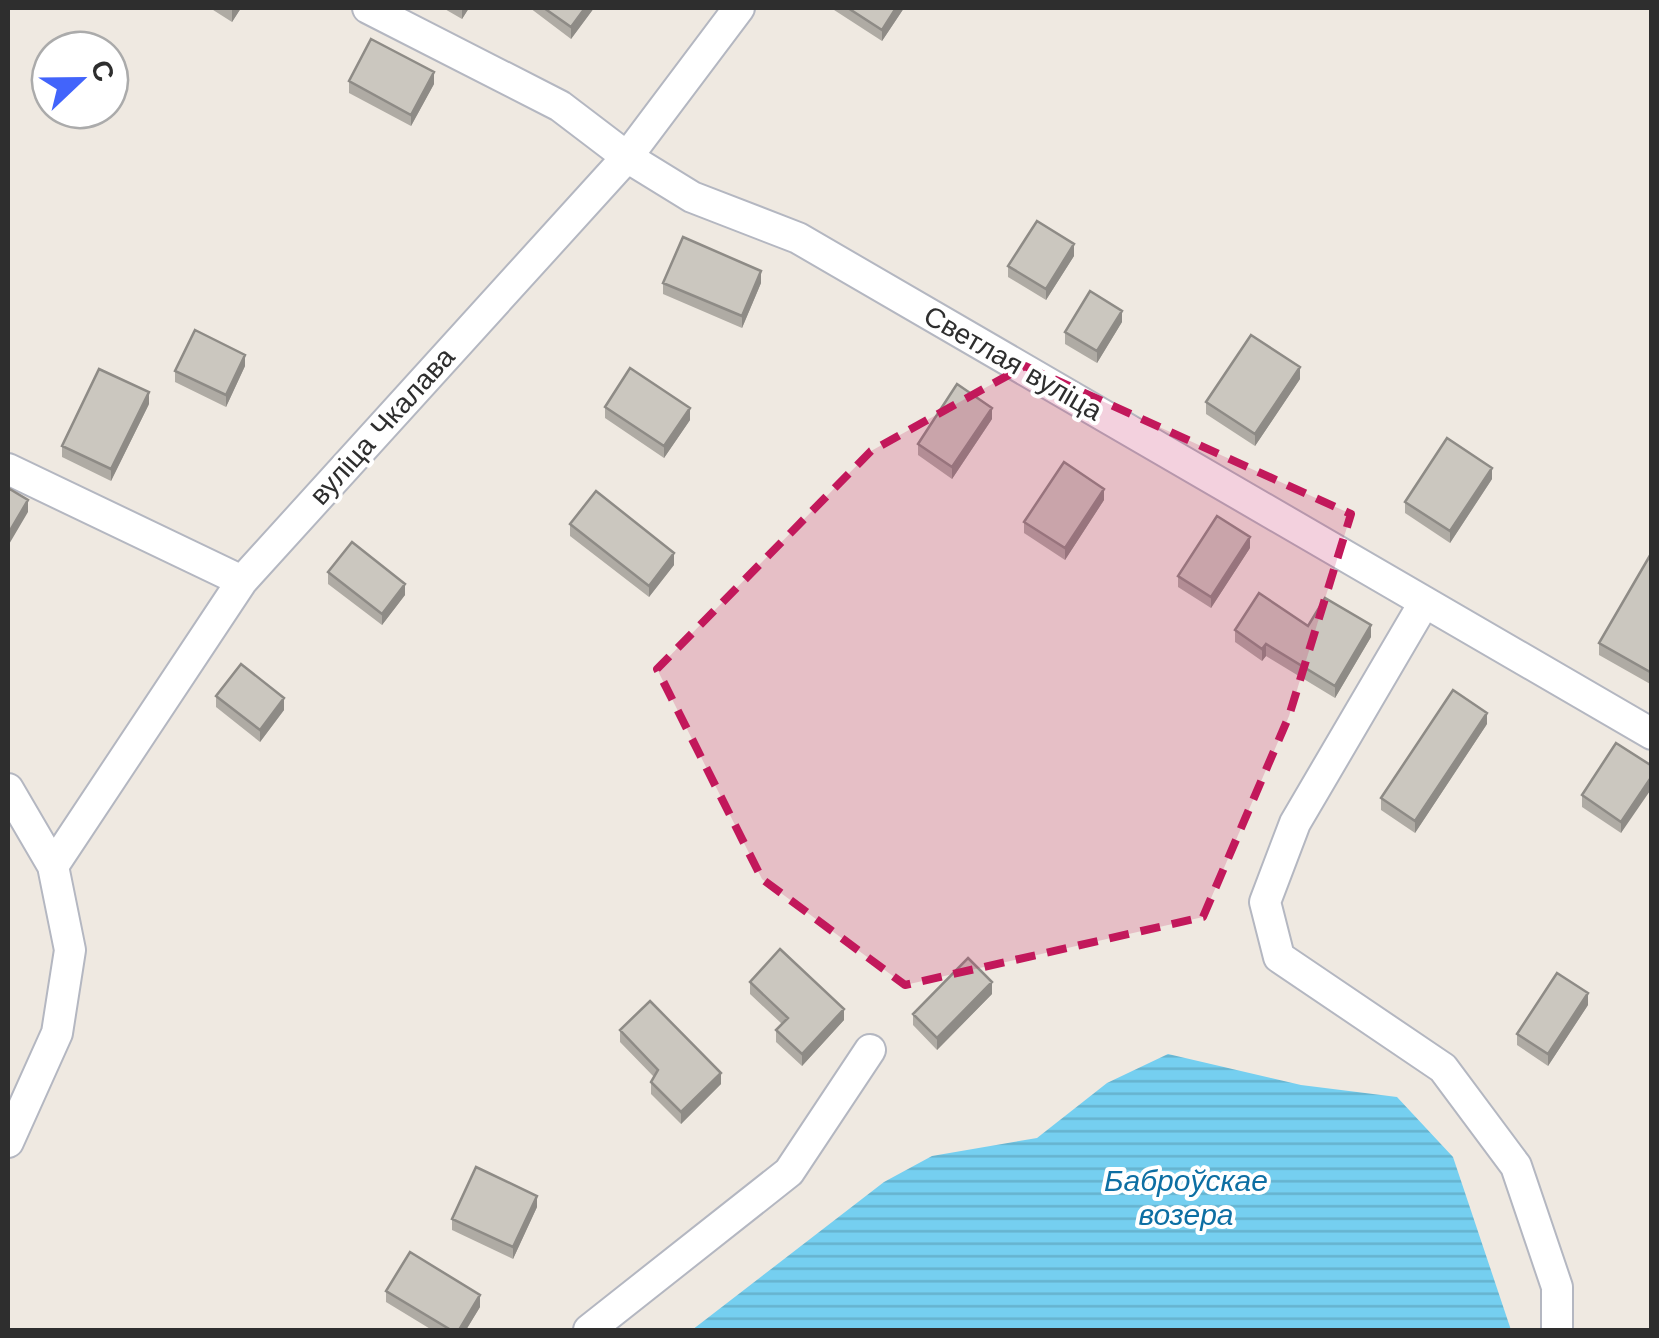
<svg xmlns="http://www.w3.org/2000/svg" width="1659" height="1338" viewBox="0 0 1659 1338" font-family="'Work Sans',sans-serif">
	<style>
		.water { fill: url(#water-rules) }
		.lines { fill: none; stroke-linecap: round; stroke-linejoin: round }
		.minor-casing { stroke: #b4b7c1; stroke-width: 34 }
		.minor { stroke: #fff; stroke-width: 30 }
		.wall { fill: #afaba4 }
		.shaded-wall { fill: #8e8b86 }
		.building { fill: #cbc7bf; stroke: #8e8b86; stroke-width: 2.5 }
		.marked { fill: #c2185b; fill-opacity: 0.2; stroke: #c2185b; stroke-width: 8; stroke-dasharray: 20 12; stroke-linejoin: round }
		.labels { text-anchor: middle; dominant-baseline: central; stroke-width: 8; stroke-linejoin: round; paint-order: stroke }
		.street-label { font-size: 28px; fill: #2e2e2e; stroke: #fff }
		.water-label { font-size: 30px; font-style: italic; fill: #0d6fa3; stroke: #fff }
	</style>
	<defs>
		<pattern id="water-rules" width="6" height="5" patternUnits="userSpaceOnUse" patternTransform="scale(2.5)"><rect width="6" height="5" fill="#75cff0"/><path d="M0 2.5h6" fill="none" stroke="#66b2ce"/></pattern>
	</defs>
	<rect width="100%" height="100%" fill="#efe9e1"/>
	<path class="water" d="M1168,1054L1301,1085L1397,1097L1453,1157L1511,1330H692L884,1182L932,1156L1037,1138L1107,1083Z"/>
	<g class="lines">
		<defs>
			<path id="minor" d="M368,8L560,106L627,157L692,197L798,238L1652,734
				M8,469L242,581
				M1424,603L1295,823L1265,902L1279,957L1443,1068L1516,1166L1557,1287V1330
				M8,789L53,866L70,950L57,1033L8,1142
				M53,866L242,581L627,157L739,8
				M589,1330L789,1172L870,1050"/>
		</defs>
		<use href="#minor" class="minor-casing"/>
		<use href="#minor" class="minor"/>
	</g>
	<path class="wall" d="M210,8H241L232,22Z
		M443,8H469L462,19Z
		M530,8H594L571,39Z
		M831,8H904L882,41Z
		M349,81L434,84L411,126L349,93Z
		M1074,256L1046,300L1008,277V266Z
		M663,283H761L742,328L663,294Z
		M1122,322L1097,363L1065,344V332Z
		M245,366L226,407L175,382V371Z
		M1300,379L1255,446L1206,414V402Z
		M149,404L111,481L62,457V446Z
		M605,407L690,420L664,458L605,418Z
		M992,419L952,479L918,455V444Z
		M1492,479L1450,543L1405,513V502Z
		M1104,500L1065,560L1024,533V522Z
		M570,524L674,565L649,597L570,536Z
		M1250,548L1211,608L1178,587V576Z
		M1652,552V685L1599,655V643Z
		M328,572L405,595L382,625L328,584Z
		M1308,626L1371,637L1335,698L1266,656L1262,661L1235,642V630Z
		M216,696L284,710L260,742L216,707Z
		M1487,724L1415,833L1381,810V798Z
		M1652,766L1621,833L1582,807V795Z
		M750,982L844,1020L802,1066L776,1042V1030L782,1024L750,994Z
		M992,994L937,1050L913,1025V1014Z
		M1588,1005L1548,1066L1517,1045V1034Z
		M620,1030L721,1084L681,1124L651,1094V1082L654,1077L620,1042Z
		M537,1207L513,1259L452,1230V1219Z
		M386,1291L480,1307L466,1330H432L386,1302Z"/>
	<path class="shaded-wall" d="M234,8H241L232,22V10Z
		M462,8H469L462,19Z
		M585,8H594L571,39V27Z
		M896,8H904L882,41V30Z
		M434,72V84L411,126V115Z
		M1074,244V256L1046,300V289Z
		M761,271V283L742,328V316Z
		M1122,311V322L1097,363V351Z
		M245,355V366L226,407V395Z
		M1300,367V379L1255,446V434Z
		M149,392V404L111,481V469Z
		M690,408V420L664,458V446Z
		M992,408V419L952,479V467Z
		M1492,468V479L1450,543V531Z
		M1104,489V500L1065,560V548Z
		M28,500V512L8,546V534Z
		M1250,537V548L1211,608V597Z
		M674,553V565L649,597V586Z
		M405,584V595L382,625V614Z
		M1371,625V637L1335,698V686Z
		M1266,644V656L1262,661V649Z
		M284,698V710L260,742V730Z
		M1487,713V724L1415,833V821Z
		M1652,776V788L1621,833V822Z
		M992,982V994L937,1050V1038Z
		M1588,993V1005L1548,1066V1054Z
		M844,1009V1020L802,1066V1054Z
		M721,1073V1084L681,1124V1112Z
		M537,1196V1207L513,1259V1247Z
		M480,1295V1307L466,1330H459Z"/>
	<path class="building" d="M544,8H585L571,27Z
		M848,8H896L882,30Z
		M371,39L434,72L411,115L349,81Z
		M1037,221L1074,244L1046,289L1008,266Z
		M683,237L761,271L742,316L663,283Z
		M1090,291L1122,311L1097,351L1065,332Z
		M195,330L245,355L226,395L175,371Z
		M1251,335L1300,367L1255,434L1206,402Z
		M630,368L690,408L664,446L605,407Z
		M99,369L149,392L111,469L62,446Z
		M957,384L992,408L952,467L918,444Z
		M1447,438L1492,468L1450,531L1405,502Z
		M1064,462L1104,489L1065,548L1024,522Z
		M8,488L28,500L8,534Z
		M596,491L674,553L649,586L570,524Z
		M1217,516L1250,537L1211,597L1178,576Z
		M352,542L405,584L382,614L328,572Z
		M1652,552V673L1599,643Z
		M1259,593L1308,626L1325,598L1371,625L1335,686L1266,644L1262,649L1235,630Z
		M241,664L284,698L260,730L216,696Z
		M1453,690L1487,713L1415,821L1381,798Z
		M1616,743L1652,766V776L1621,822L1582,795Z
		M780,949L844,1009L802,1054L776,1030L788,1018L750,982Z
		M968,958L992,982L937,1038L913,1014Z
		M1557,973L1588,993L1548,1054L1517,1034Z
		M650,1001L721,1073L681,1112L651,1082L658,1070L620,1030Z
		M476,1167L537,1196L513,1247L452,1219Z
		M410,1252L480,1295L459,1330H451L386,1291Z"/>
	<path class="marked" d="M1025,366L1351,514L1289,716L1203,917L905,985L762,879L657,669L871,451Z"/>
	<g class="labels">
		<g class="street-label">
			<text transform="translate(1013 363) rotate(30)">Светлая вуліца</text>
			<text transform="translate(382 426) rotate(-48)">вуліца Чкалава</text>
		</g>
		<g class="water-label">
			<text x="1186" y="1180">Баброўскае<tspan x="1186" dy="34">возера</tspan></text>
		</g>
	</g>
	<rect width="1659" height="1338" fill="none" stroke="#2e2e2e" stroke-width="20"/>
	<g transform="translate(80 80) rotate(68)"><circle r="48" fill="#ffffff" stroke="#ababab" stroke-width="2.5"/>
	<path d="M0-8L18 38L0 25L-18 38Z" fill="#4264fb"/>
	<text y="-15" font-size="28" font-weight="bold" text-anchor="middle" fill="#2e2e2e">С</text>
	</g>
</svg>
